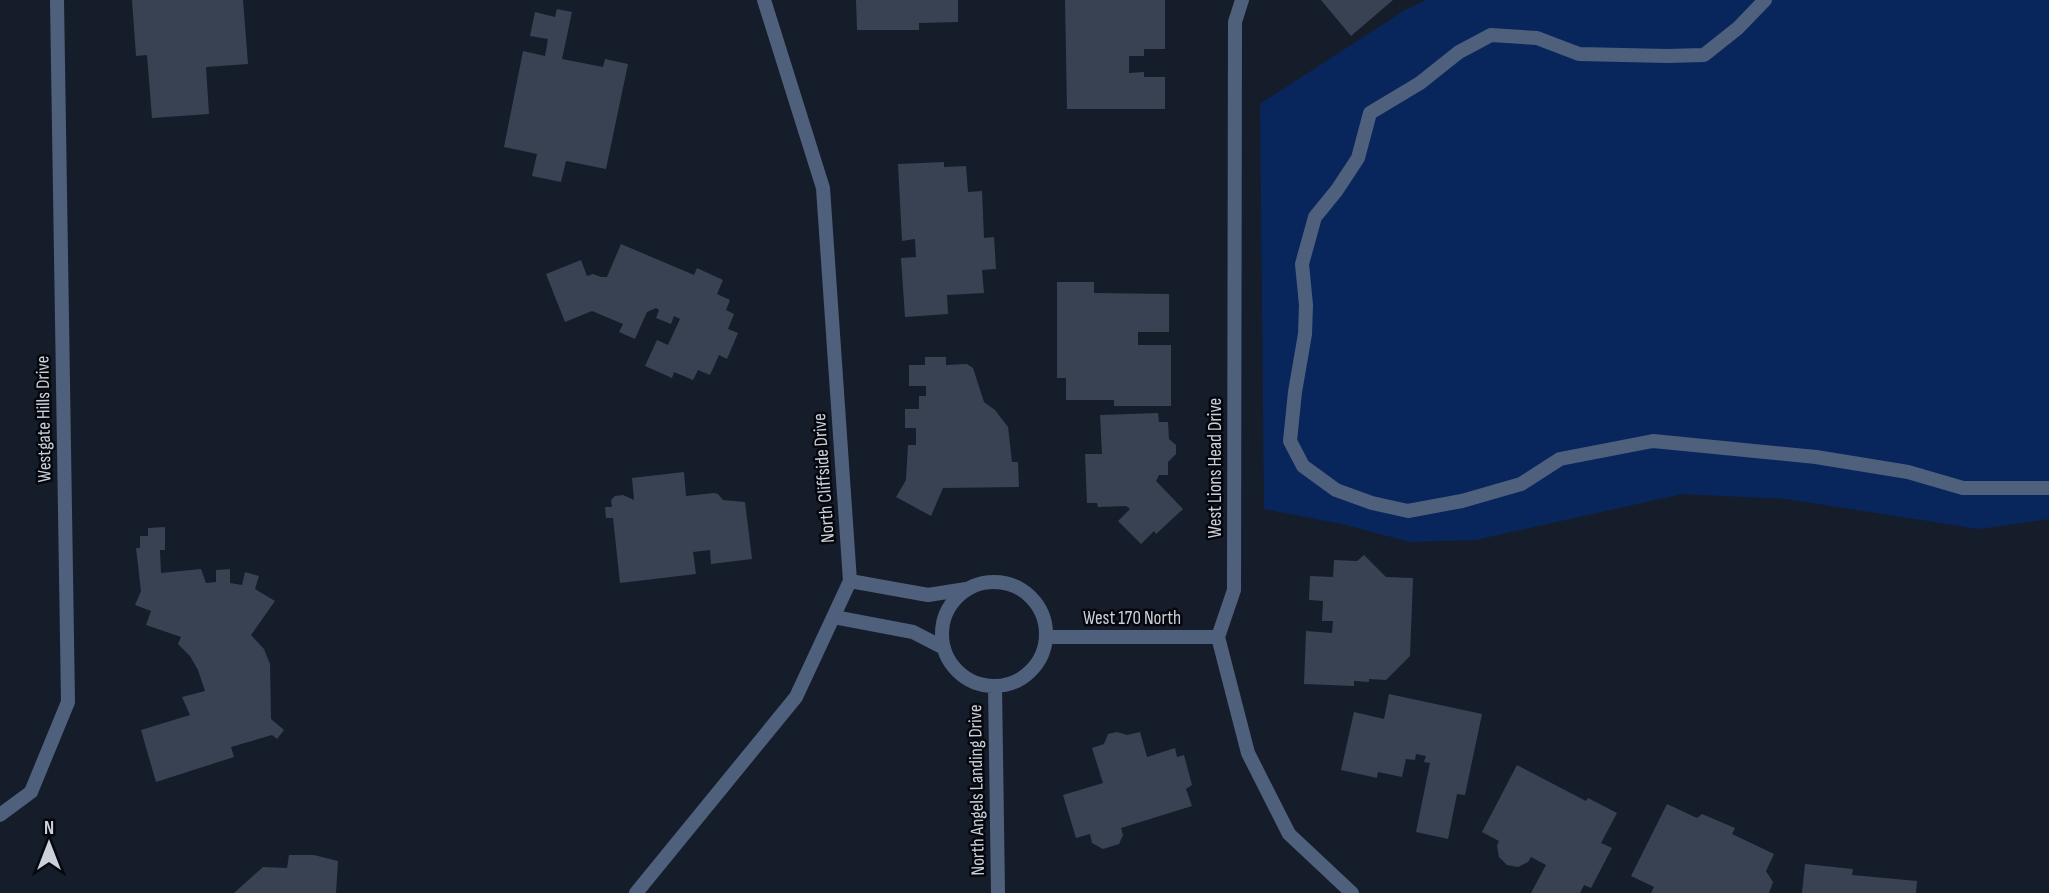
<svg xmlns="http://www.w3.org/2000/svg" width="2049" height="893" viewBox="0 0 2049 893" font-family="'Sofia Sans Condensed',sans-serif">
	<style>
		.green { fill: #08265c }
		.building { fill: #394253 }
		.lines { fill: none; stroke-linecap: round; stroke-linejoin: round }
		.service { stroke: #4f607d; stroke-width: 14 }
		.minor { stroke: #4f607d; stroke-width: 14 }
		.labels { text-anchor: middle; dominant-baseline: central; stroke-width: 5; stroke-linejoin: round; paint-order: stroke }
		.street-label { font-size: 19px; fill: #cbd1db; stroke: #05070d }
	</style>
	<rect width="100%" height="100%" fill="#151d2b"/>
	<path class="green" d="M1426,0H2049V519L1979,529L1786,499L1682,494L1476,540L1410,542L1342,524L1264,509L1260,104L1405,10Z"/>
	<path class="building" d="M132,0H243L248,64L206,67L209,114L152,118L147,55L136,56Z
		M856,0H958V22L919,23V30H857Z
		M1065,0H1165V49H1144V56H1129V73L1144,72V77H1165V109H1067Z
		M1321,0H1393L1351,36Z
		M557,9L572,12L562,59L603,67L605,59L628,64L606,169L566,161L561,182L532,176L537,154L504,147L523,51L545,56L548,39L530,36L535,12L555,17Z
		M944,162V167L966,166L968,192L982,191L984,238L994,237L996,269L982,270L984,293L947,295L948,314L905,317L901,258L916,257L915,239L902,241L898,164Z
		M621,244L694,275L697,268L723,280L717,294L730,300L726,310L734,314L728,329L738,333L727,359L719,355L710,375L698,370L693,380L674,372L672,378L645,366L657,340L668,345L680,319L674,316L671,324L656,318L659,310L656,308L647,312L635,339L619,332L623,324L592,311L565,322L546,274L581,260L587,276L593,274L601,277H607Z
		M1057,282H1094V293L1169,294V332H1138V345H1171V406H1114V400H1066V378H1057Z
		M925,357H946V365L967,364L973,368L984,402L995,410L1008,427L1012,462H1018L1019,487L943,488L931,516L896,497L906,480L908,445H916V428H905V409H919V396H926V386H909V365H925Z
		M1158,413L1159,422H1168L1169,439L1176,445V454L1168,462V475H1159L1156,481L1183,509L1156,534L1154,531L1141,544L1118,521L1130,509L1126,506L1098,507L1097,503H1087L1085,454H1102L1100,415Z
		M684,472L686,496L714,493L718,494L723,500L745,502L752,559L711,564L710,550L693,552L696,574L620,583L613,518H606L605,507H612L611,500L615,496L623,495L634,500L632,478Z
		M165,527V550H160L161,573L201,569L206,583L216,582V570L230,569V583L242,585L245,572L259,576L255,589L275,601L251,635L264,649L270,664L271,719L284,730L277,739L272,735L231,747L234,757L156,782L141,730L190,715L182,697L205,691L198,670L190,656L178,644L181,637L146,625L151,611L135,605L141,591L136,548H140V536H148V528Z
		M1364,555L1386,577L1413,578L1410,656L1386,680L1369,679V682L1354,681V686L1304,684L1306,631L1332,633L1333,621H1322L1323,601L1309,600L1310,576L1333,577L1334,560L1357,561Z
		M1389,694L1482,714L1465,795L1457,794L1448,839L1416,832L1430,763L1424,762L1426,756L1416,754L1415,760L1406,759L1402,777L1378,772L1377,778L1341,770L1354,712L1384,719Z
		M1117,732L1127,735L1140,732L1147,757L1175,748L1177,757L1184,755L1192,785L1186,789L1192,806L1121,828L1123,835L1119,844L1103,849L1092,843L1090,834L1076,838L1063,795L1103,783L1092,748L1104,744L1108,734Z
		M1517,765L1586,801L1588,798L1617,813L1601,843L1612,848L1591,888L1584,885L1580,893H1531L1546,865L1531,857L1528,862L1518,867L1507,865L1499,857L1497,846L1499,841L1482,832Z
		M1667,804L1697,818L1702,814L1735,828L1732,834L1774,854L1766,871L1773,882L1769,893H1651L1654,887L1631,876Z
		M289,855H314L338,861L336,893H234L263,867L287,868Z
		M1805,864L1853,869L1852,875L1917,881L1916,893H1802Z"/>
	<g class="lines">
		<path class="service" d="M1765,0L1738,28L1704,55L1667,56L1579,54L1537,38L1491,35L1459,52L1420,83L1370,113L1358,158L1337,190L1315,217L1302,264L1306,305L1305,334L1295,392L1290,441L1303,466L1336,490L1372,503L1408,511L1462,501L1521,484L1560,459L1653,441L1816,457L1908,472L1963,488H2049"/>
		<path class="minor" d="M1242,0L1235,22L1234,590L1218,637L1248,753L1289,834L1352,893
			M850,581L928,595L966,589
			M942 634a52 52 0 1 1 104 0a52 52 0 1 1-104 0Z
			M834,617L913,632L944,648
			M1046,637H1218
			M995,686L998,893
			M0,815L31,792L68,702L57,0
			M636,893L796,697L850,581L823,188L764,0"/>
	</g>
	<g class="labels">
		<g class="street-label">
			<text transform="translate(44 419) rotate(-91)">Westgate Hills Drive</text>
			<text transform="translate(1215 468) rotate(-90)">West Lions Head Drive</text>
			<text transform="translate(824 478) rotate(-94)">North Cliffside Drive</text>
			<text x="1132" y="618">West 170 North</text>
			<text transform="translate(977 790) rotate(-91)">North Angels Landing Drive</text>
		</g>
	</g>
	<g transform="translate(49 844)" stroke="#05070d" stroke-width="5" paint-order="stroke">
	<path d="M0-5L12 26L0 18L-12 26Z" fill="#cbd1db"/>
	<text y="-10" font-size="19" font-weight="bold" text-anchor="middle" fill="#cbd1db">N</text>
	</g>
</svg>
